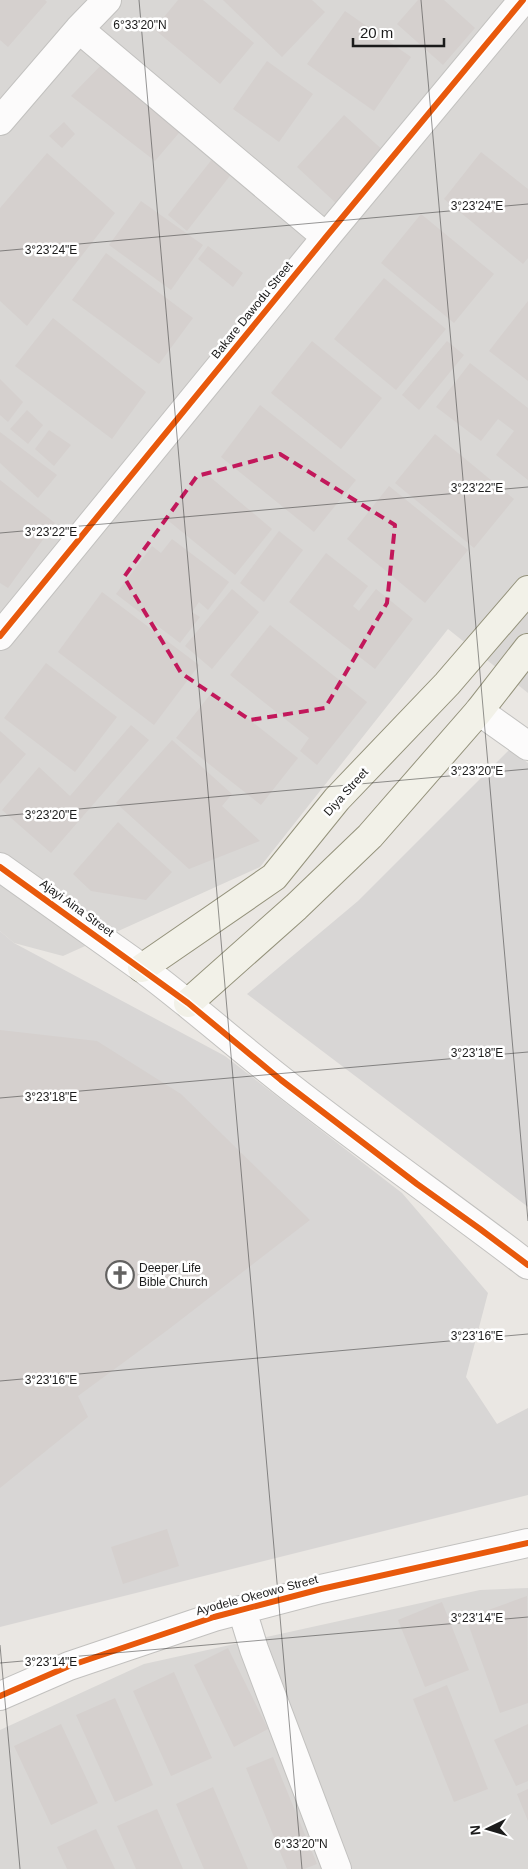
<svg xmlns="http://www.w3.org/2000/svg" width="528" height="1869" viewBox="0 0 528 1869" font-family="Helvetica,sans-serif">
	<style>
		.residential { fill: #d9d7d5 }
		.religious { fill: #d8d6d5 }
		.building { fill: #d5d0ce }
		.lines { fill: none; stroke-linecap: round; stroke-linejoin: round }
		.minor-casing { stroke: #c2c1bf; stroke-width: 30 }
		.tertiary-casing { stroke: #c2c1bf; stroke-width: 30 }
		.secondary-casing { stroke: #94927b; stroke-width: 30 }
		.minor { stroke: #fcfbfb; stroke-width: 28 }
		.tertiary { stroke: #fcfbfb; stroke-width: 28 }
		.secondary { stroke: #f2f1e8; stroke-width: 28 }
		.cycleway-casing { stroke: #fff; stroke-width: 9 }
		.cycleway { stroke: #e8590c; stroke-width: 6 }
		.marked { fill: none; stroke: #c2185b; stroke-width: 4; stroke-dasharray: 10 6; stroke-linejoin: round }
		.ticks { fill: none; stroke: #1b1b1b; stroke-width: 1; stroke-opacity: 0.45 }
		.labels { text-anchor: middle; dominant-baseline: central; stroke-width: 5; stroke-linejoin: round; paint-order: stroke }
		.street-label { font-size: 12px; fill: #1b1b1b; stroke: #fff }
		.poi-label { font-size: 12px; fill: #1b1b1b; stroke: #fff; text-anchor: start }
		.ticks-label { font-size: 12px; text-anchor: middle; fill: #1b1b1b; stroke: #fff; stroke-width: 5; stroke-linejoin: round; paint-order: stroke }
	</style>
	<rect width="100%" height="100%" fill="#eae7e3"/>
	<path class="residential" d="M0,0H528V693L448,629L260,867L63,956L14,943L0,931Z
		M528,1588V1869H0V1730L144,1664L480,1590Z"/>
	<path class="religious" d="M510,749L528,763V1207L247,994L358,901Z
		M0,931L14,943L225,1056L402,1193L488,1293L466,1377L497,1424L528,1408V1495L0,1627Z"/>
	<path class="building" d="M0,0H45L47,2L8,47L0,40Z
		M178,0H203L254,43L220,84L154,29Z
		M223,0H312L325,12L282,57Z
		M418,0H444L475,28L443,65L397,24Z
		M345,11L411,57L374,111L307,64Z
		M107,59L184,127L155,161L71,96Z
		M267,61L313,94L279,142L233,109Z
		M344,115L386,153L338,205L297,167Z
		M64,122L75,134L62,148L49,136Z
		M481,152L528,189V258L523,264L444,199Z
		M47,153L115,213L27,326L0,301V208Z
		M217,153L236,168L187,231L168,215Z
		M141,201L203,245L171,290L109,245Z
		M421,214L494,274L454,323L381,263Z
		M208,246L243,273L233,287L198,259Z
		M106,253L193,318L159,364L72,300Z
		M384,278L446,329L396,390L334,339Z
		M528,301V381L489,351Z
		M53,318L146,392L112,439L15,366Z
		M312,341L382,398L341,449L271,393Z
		M447,341L464,355L419,410L402,395Z
		M470,363L528,408V480L496,455L514,431L498,419L481,441L436,407Z
		M0,379L23,402L8,422L0,415Z
		M260,405L356,480L314,532L221,457Z
		M27,410L43,425L28,444L10,429Z
		M49,430L71,445L54,466L35,449Z
		M0,432L57,475L38,498L0,463Z
		M435,434L514,499L474,548L395,483Z
		M203,471L272,529L235,575L165,518Z
		M0,480L55,523L8,588L0,583Z
		M389,486L468,550L425,603L347,539Z
		M279,531L303,550L264,602L240,583Z
		M172,539L229,582L208,610L199,602L192,612L200,617L180,643L116,594L152,546L161,553Z
		M326,553L368,586L353,606L359,611L376,589L413,619L375,669L289,602Z
		M232,589L259,612L212,669L185,646Z
		M102,592L199,665L154,725L58,652Z
		M270,625L367,702L317,765L300,751L309,738L230,675Z
		M46,663L117,717L75,772L4,718Z
		M213,691L298,758L261,805L176,738Z
		M131,725L149,740L51,853L2,810L39,767L70,796Z
		M0,731L26,754L0,784Z
		M172,740L232,794L222,806L260,841L189,869L116,803Z
		M118,822L172,872L146,900L91,891L73,874Z
		M0,1030L97,1041L181,1094L310,1220L169,1329L78,1396L88,1417L0,1488Z
		M167,1529L179,1566L123,1584L111,1547Z
		M527,1596L528,1703L500,1713L466,1618Z
		M442,1602L469,1670L425,1687L398,1620Z
		M228,1648L268,1729L234,1747L194,1665Z
		M174,1672L212,1758L171,1776L133,1691Z
		M447,1685L488,1789L454,1802L413,1699Z
		M115,1698L153,1785L115,1802L76,1715Z
		M61,1724L98,1803L51,1825L14,1746Z
		M528,1724V1781L516,1786L494,1740Z
		M273,1757L317,1864L304,1869H287L246,1768Z
		M213,1787L248,1869H204L176,1804Z
		M528,1789V1821L517,1794Z
		M157,1809L183,1869H136L117,1826Z
		M96,1829L115,1869H67L57,1847Z"/>
	<g class="lines">
		<defs>
			<path id="minor" d="M79,29L326,237
				M0,121L79,29L107,0
				M0,636L326,237L523,0
				M479,711L528,746
				M142,968C190,1004 234,1043 281,1080C362,1144 447,1203 528,1265
				M242,1610L254,1649L337,1869
				M0,1696L69,1666L214,1617L321,1589L528,1543"/>
			<path id="tertiary" d="M0,867L142,968"/>
			<path id="secondary" d="M142,968L274,877L337,799L447,684L528,590
				M188,1003L296,907L370,836L479,711L528,648"/>
		</defs>
		<use href="#minor" class="minor-casing"/>
		<use href="#tertiary" class="tertiary-casing"/>
		<use href="#secondary" class="secondary-casing"/>
		<use href="#minor" class="minor"/>
		<use href="#tertiary" class="tertiary"/>
		<use href="#secondary" class="secondary"/>
		<defs>
			<path id="cycleway" d="M0,636L326,237L523,0
				M0,867L188,1003L281,1080L417,1184L480,1229L528,1265
				M0,1696L69,1666L214,1617L321,1589L528,1543"/>
		</defs>
		<use href="#cycleway" class="cycleway-casing"/>
		<use href="#cycleway" class="cycleway"/>
	</g>
	<path class="marked" d="M280,454L395,525L387,603L325,708L250,720L181,673L124,577L197,476Z"/>
	<path class="ticks" d="M139,0L302,1869M421,0L528,1221M0,251L528,204M0,533L528,487M0,816L528,769M0,1098L528,1052M0,1381L528,1334M0,1645L20,1869M0,1663L528,1617"/>
	<defs>
		<symbol id="church-ring" viewBox="-11 -11 22 22"><circle r="9.5" fill="#fff" stroke="#636261" stroke-width="1.5"/><path d="M-1.2-6h2.4v3.5h3.3v2.4h-3.3V6h-2.4V-.1h-3.3v-2.4h3.3Z" fill="#636261"/></symbol>
	</defs>
	<g fill-rule="evenodd">
		<use href="#church-ring" x="104" y="1259" width="32" height="32"/>
	</g>
	<g class="labels">
		<g class="street-label">
			<text transform="translate(252 310) rotate(-51)">Bakare Dawodu Street</text>
			<text transform="translate(346 792) rotate(-48)">Diya Street</text>
			<text transform="translate(77 908) rotate(36)">Ajayi Aina Street</text>
			<text transform="translate(257 1595) rotate(-15)">Ayodele Okeowo Street</text>
		</g>
		<g class="poi-label">
			<text x="139" y="1268">Deeper Life<tspan x="139" dy="14">Bible Church</tspan></text>
		</g>
	</g>
	<g class="ticks-label">
		<text x="140" y="29">6°33'20"N</text>
		<text x="477" y="210">3°23'24"E</text>
		<text x="51" y="254">3°23'24"E</text>
		<text x="477" y="492">3°23'22"E</text>
		<text x="51" y="536">3°23'22"E</text>
		<text x="477" y="775">3°23'20"E</text>
		<text x="51" y="819">3°23'20"E</text>
		<text x="477" y="1057">3°23'18"E</text>
		<text x="51" y="1101">3°23'18"E</text>
		<text x="477" y="1340">3°23'16"E</text>
		<text x="51" y="1384">3°23'16"E</text>
		<text x="477" y="1622">3°23'14"E</text>
		<text x="51" y="1666">3°23'14"E</text>
		<text x="301" y="1848">6°33'20"N</text>
	</g>
	<g transform="translate(488 1829) rotate(265)" stroke="#ffffff" stroke-width="4" paint-order="stroke">
	<path d="M0-4L9 19L0 12L-9 19Z" fill="#1b1b1b"/>
	<text y="-8" font-size="14" font-weight="bold" text-anchor="middle" fill="#1b1b1b">N</text>
	</g>
	<path d="M353 38v8h91v-8" fill="none" stroke="#1b1b1b" stroke-width="2.5"/>
	<text x="360" y="38" font-size="15" fill="#1b1b1b" stroke="#ffffff" stroke-width="4" paint-order="stroke">20 m</text>
</svg>
